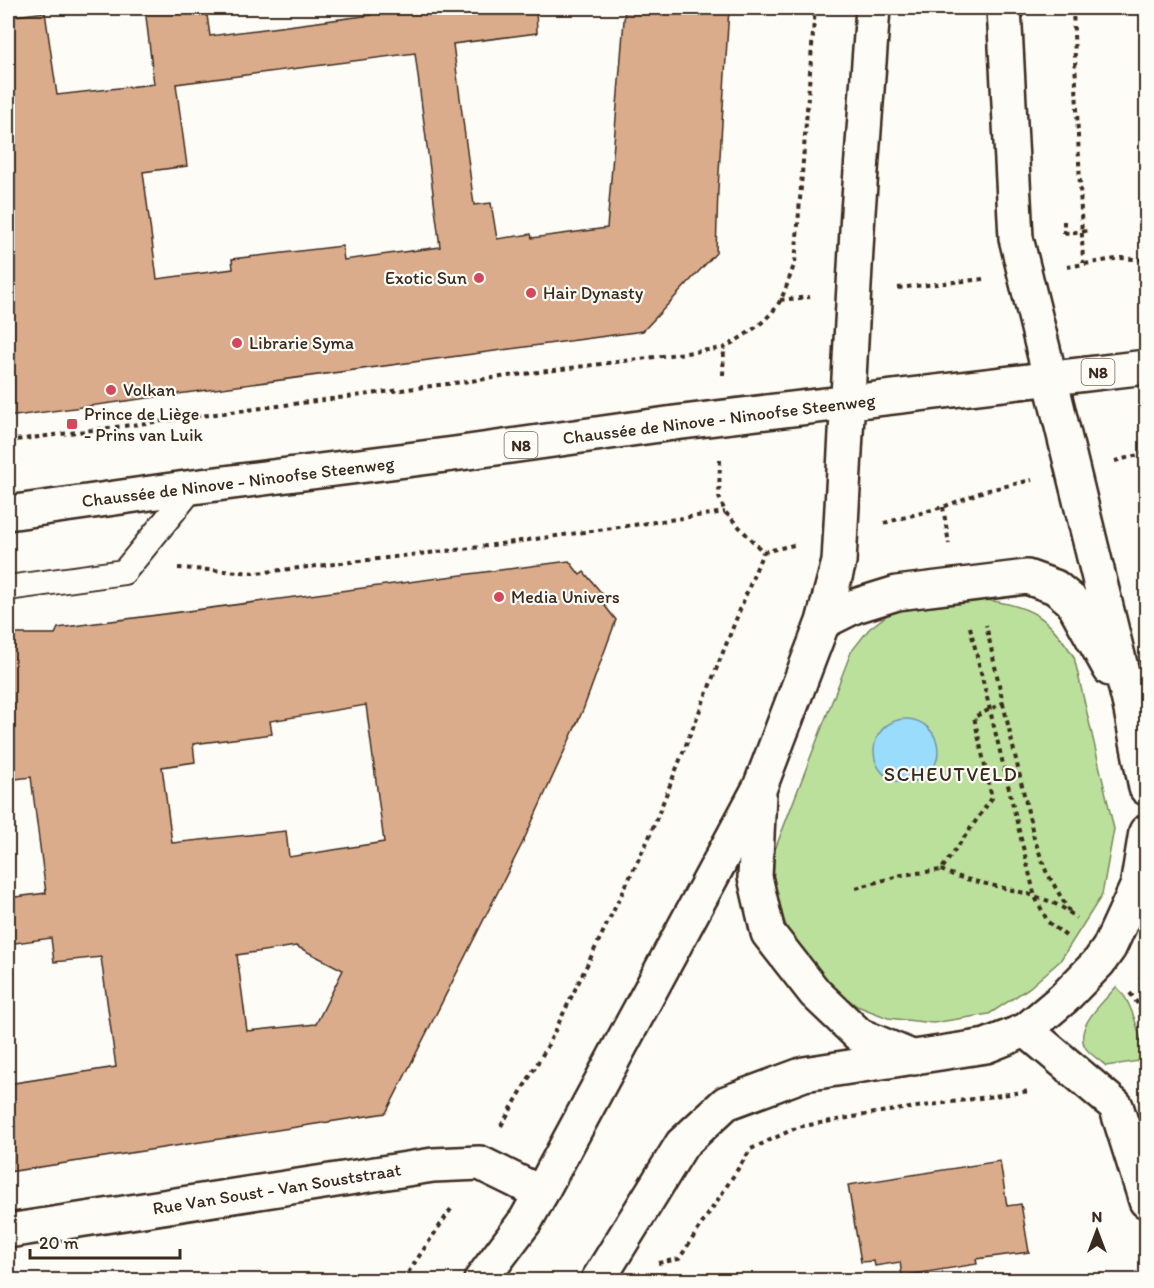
<svg xmlns="http://www.w3.org/2000/svg" width="1154" height="1288" viewBox="0 0 1154 1288" font-family="Itim,sans-serif">
	<style>
		.green { fill: #bae09c; stroke: #7a855d; stroke-width: 1.5 }
		.water { fill: #99dcfb; stroke: #7395a3; stroke-width: 1.5 }
		.building { fill: #dbac8c; stroke: #3b2a1e; stroke-width: 1.5; fill-rule: evenodd }
		.lines { fill: none; stroke-linecap: round; stroke-linejoin: round }
		.lane-casing { stroke: #3b2a1e; stroke-width: 28 }
		.street-casing { stroke: #3b2a1e; stroke-width: 38 }
		.secondary-casing { stroke: #3b2a1e; stroke-width: 38 }
		.primary-casing { stroke: #3b2a1e; stroke-width: 38 }
		.path { stroke: #3b2a1e; stroke-width: 4; stroke-dasharray: 4.5 4.5; stroke-linecap: butt }
		.lane { stroke: #fdfcf7; stroke-width: 24 }
		.street { stroke: #fdfcf7; stroke-width: 33 }
		.secondary { stroke: #fdfcf7; stroke-width: 33 }
		.primary { stroke: #fdfcf7; stroke-width: 33 }
		.poi-dot { fill: #d1495b; stroke: #fdfcf7; stroke-width: 2 }
		.labels { text-anchor: middle; dominant-baseline: central; stroke-width: 4.5; stroke-linejoin: round; paint-order: stroke }
		.shield { fill: #fdfcf7; stroke: #75695f; stroke-width: 1.5 }
		.shield-label { font-size: 16px; font-weight: bold; fill: #3b2a1e }
		.poi-label { font-size: 18px; fill: #3b2a1e; stroke: #fdfcf7; text-anchor: start }
		.street-label { font-size: 18px; fill: #3b2a1e; stroke: #fdfcf7 }
		.neighbourhood-label { font-size: 20px; letter-spacing: 1.5px; fill: #3b2a1e; stroke: #fdfcf7 }
	</style>
	<rect width="100%" height="100%" fill="#fdfcf7"/>
	<filter id="ink" filterUnits="userSpaceOnUse"><feTurbulence type="fractalNoise" baseFrequency=".0167" numOctaves="2"/><feDisplacementMap in="SourceGraphic" scale="12" xChannelSelector="R" yChannelSelector="G"/><feConvolveMatrix kernelMatrix="1 2 1 2 8 2 1 2 1" color-interpolation-filters="sRGB"/></filter>
	<g filter="url(#ink)">
		<path class="green" d="M986,600C1032,606 1049,617 1074,657L1114,829L1102,895L1060,961L1029,988L989,1014L933,1023L888,1018L857,1006L829,985L812,967L789,933L773,890L774,852L851,652L869,629L891,612Z
			M1116,987C1132,998 1141,1041 1146,1060L1106,1066C1100,1060 1089,1054 1085,1047C1074,1026 1104,1002 1116,987Z"/>
		<path class="water" d="M874 751a32 32 0 1 1 64 0a32 32 0 1 1-64 0Z"/>
		<path class="building" d="M145,8H206L210,36L371,15L370,8H536L537,33L453,44L474,205L491,203L497,239L531,234L532,238L607,228L625,8H729L718,189L716,253L643,331L8,417V17L45,12L57,95L154,84ZM415,53L440,247L344,260L342,246L232,259L233,269L157,279L143,172L187,166L176,84Z
			M569,561L580,575L584,572L609,602L605,606L616,620L583,710L522,844L386,1113L8,1172V1084L116,1067L101,957L54,962L51,938L8,944V898L46,893L31,777L8,780V634H55L58,628ZM366,705L384,842L289,857L286,831L172,843L162,767L195,762L193,744L272,734L270,721ZM296,946L343,970L316,1024L247,1031L237,955Z
			M1000,1161L1007,1206L1021,1204L1029,1252L976,1259L977,1264L902,1276L900,1262L875,1266L874,1261L861,1262L848,1185Z"/>
		<g class="lines">
			<defs>
				<path id="lane" d="M8,588L124,572L193,487"/>
				<path id="street" d="M8,1231L433,1165L480,1163L541,1193"/>
				<path id="secondary" d="M1026,1030L1116,1106L1146,1201"/>
				<path id="primary" d="M1004,8L1016,238L1130,705L1146,788
					M8,513L193,487L454,454L674,423L1146,367
					M823,622L855,606L897,593L1027,577L1055,587L1072,601L1110,669
					M759,794L755,877L768,933L815,993L859,1035L914,1058
					M481,1280L526,1220L541,1193L760,787L823,622L839,562L858,212L873,8
					M598,1280L682,1144L726,1103L804,1074L986,1046L1026,1030L1064,998L1099,962L1109,948L1137,887L1146,832"/>
			</defs>
			<use href="#lane" class="lane-casing"/>
			<use href="#street" class="street-casing"/>
			<use href="#secondary" class="secondary-casing"/>
			<use href="#primary" class="primary-casing"/>
			<path class="path" d="M1073,8L1083,263
				M1064,221V233
				M1064,233L1088,231
				M1067,267L1121,258L1146,260
				M898,288L983,279
				M780,300L810,297
				M723,375L724,348
				M8,441L724,348C745,335 770,321 781,299C787,287 790,275 795,263L815,8
				M720,460L719,497L725,512L763,552
				M1115,461L1146,453
				M943,507L949,544
				M884,523L943,507L984,491L1032,480
				M763,552L798,544
				M178,568L256,573L472,548L725,512
				M970,627L1035,897L1048,922L1066,936
				M1003,703L1034,838L1046,871L1069,911
				M941,870C979,888 1047,889 1076,918
				M856,888L902,875L941,870L992,798L974,717L1003,703L986,625
				M1140,977L1146,986
				M1130,993L1138,1004L1146,1028
				M501,1126L547,1047L648,840L763,552
				M658,1263L679,1259L751,1149L798,1127L881,1112L1030,1091
				M403,1280L451,1209"/>
			<use href="#lane" class="lane"/>
			<use href="#street" class="street"/>
			<use href="#secondary" class="secondary"/>
			<use href="#primary" class="primary"/>
		</g>
	</g>
	<g class="poi-dot">
		<circle cx="479" cy="278" r="6"/>
		<circle cx="531" cy="293" r="6"/>
		<circle cx="237" cy="343" r="6"/>
		<circle cx="111" cy="390" r="6"/>
		<rect x="66" y="418" width="12" height="12" rx="3"/>
		<circle cx="499" cy="597" r="6"/>
	</g>
	<g class="labels">
		<g class="shield">
			<rect x="1081.5" y="359" width="33" height="26" rx="4.5"/>
			<rect x="504.5" y="432" width="33" height="26" rx="4.5"/>
		</g>
		<g class="shield-label">
			<text x="1098" y="372">N8</text>
			<text x="521" y="445">N8</text>
		</g>
		<g class="poi-label">
			<text x="467" y="278" text-anchor="end">Exotic Sun</text>
			<text x="543" y="293">Hair Dynasty</text>
			<text x="249" y="343">Librarie Syma</text>
			<text x="123" y="390">Volkan</text>
			<text x="84" y="414">Prince de Liège<tspan x="84" dy="21">- Prins van Luik</tspan></text>
			<text x="511" y="597">Media Univers</text>
		</g>
		<g class="street-label">
			<text transform="translate(719 419) rotate(-7)">Chaussée de Ninove - Ninoofse Steenweg</text>
			<text transform="translate(238 482) rotate(-7)">Chaussée de Ninove - Ninoofse Steenweg</text>
			<text transform="translate(277 1189) rotate(-9)">Rue Van Soust - Van Souststraat</text>
		</g>
		<g class="neighbourhood-label">
			<text x="951" y="774">SCHEUTVELD</text>
		</g>
	</g>
	<rect width="1154" height="1288" fill="none" stroke="#fdfcf7" stroke-width="30"/>
	<rect x="15" y="15" width="1124" height="1258" fill="none" stroke="#3b2a1e" stroke-width="2" filter="url(#ink)"/>
	<g transform="translate(1097 1231)" stroke="#fdfcf7" stroke-width="4.5" paint-order="stroke">
	<path d="M0-4.5L10 22L0 15L-10 22Z" fill="#3b2a1e"/>
	<text y="-9" font-size="16" font-weight="bold" text-anchor="middle" fill="#3b2a1e">N</text>
	</g>
	<path d="M30 1249v9h150v-9" fill="none" stroke="#3b2a1e" stroke-width="3"/>
	<text x="39" y="1249" font-size="18" fill="#3b2a1e" stroke="#fdfcf7" stroke-width="4.5" paint-order="stroke">20 m</text>
</svg>
